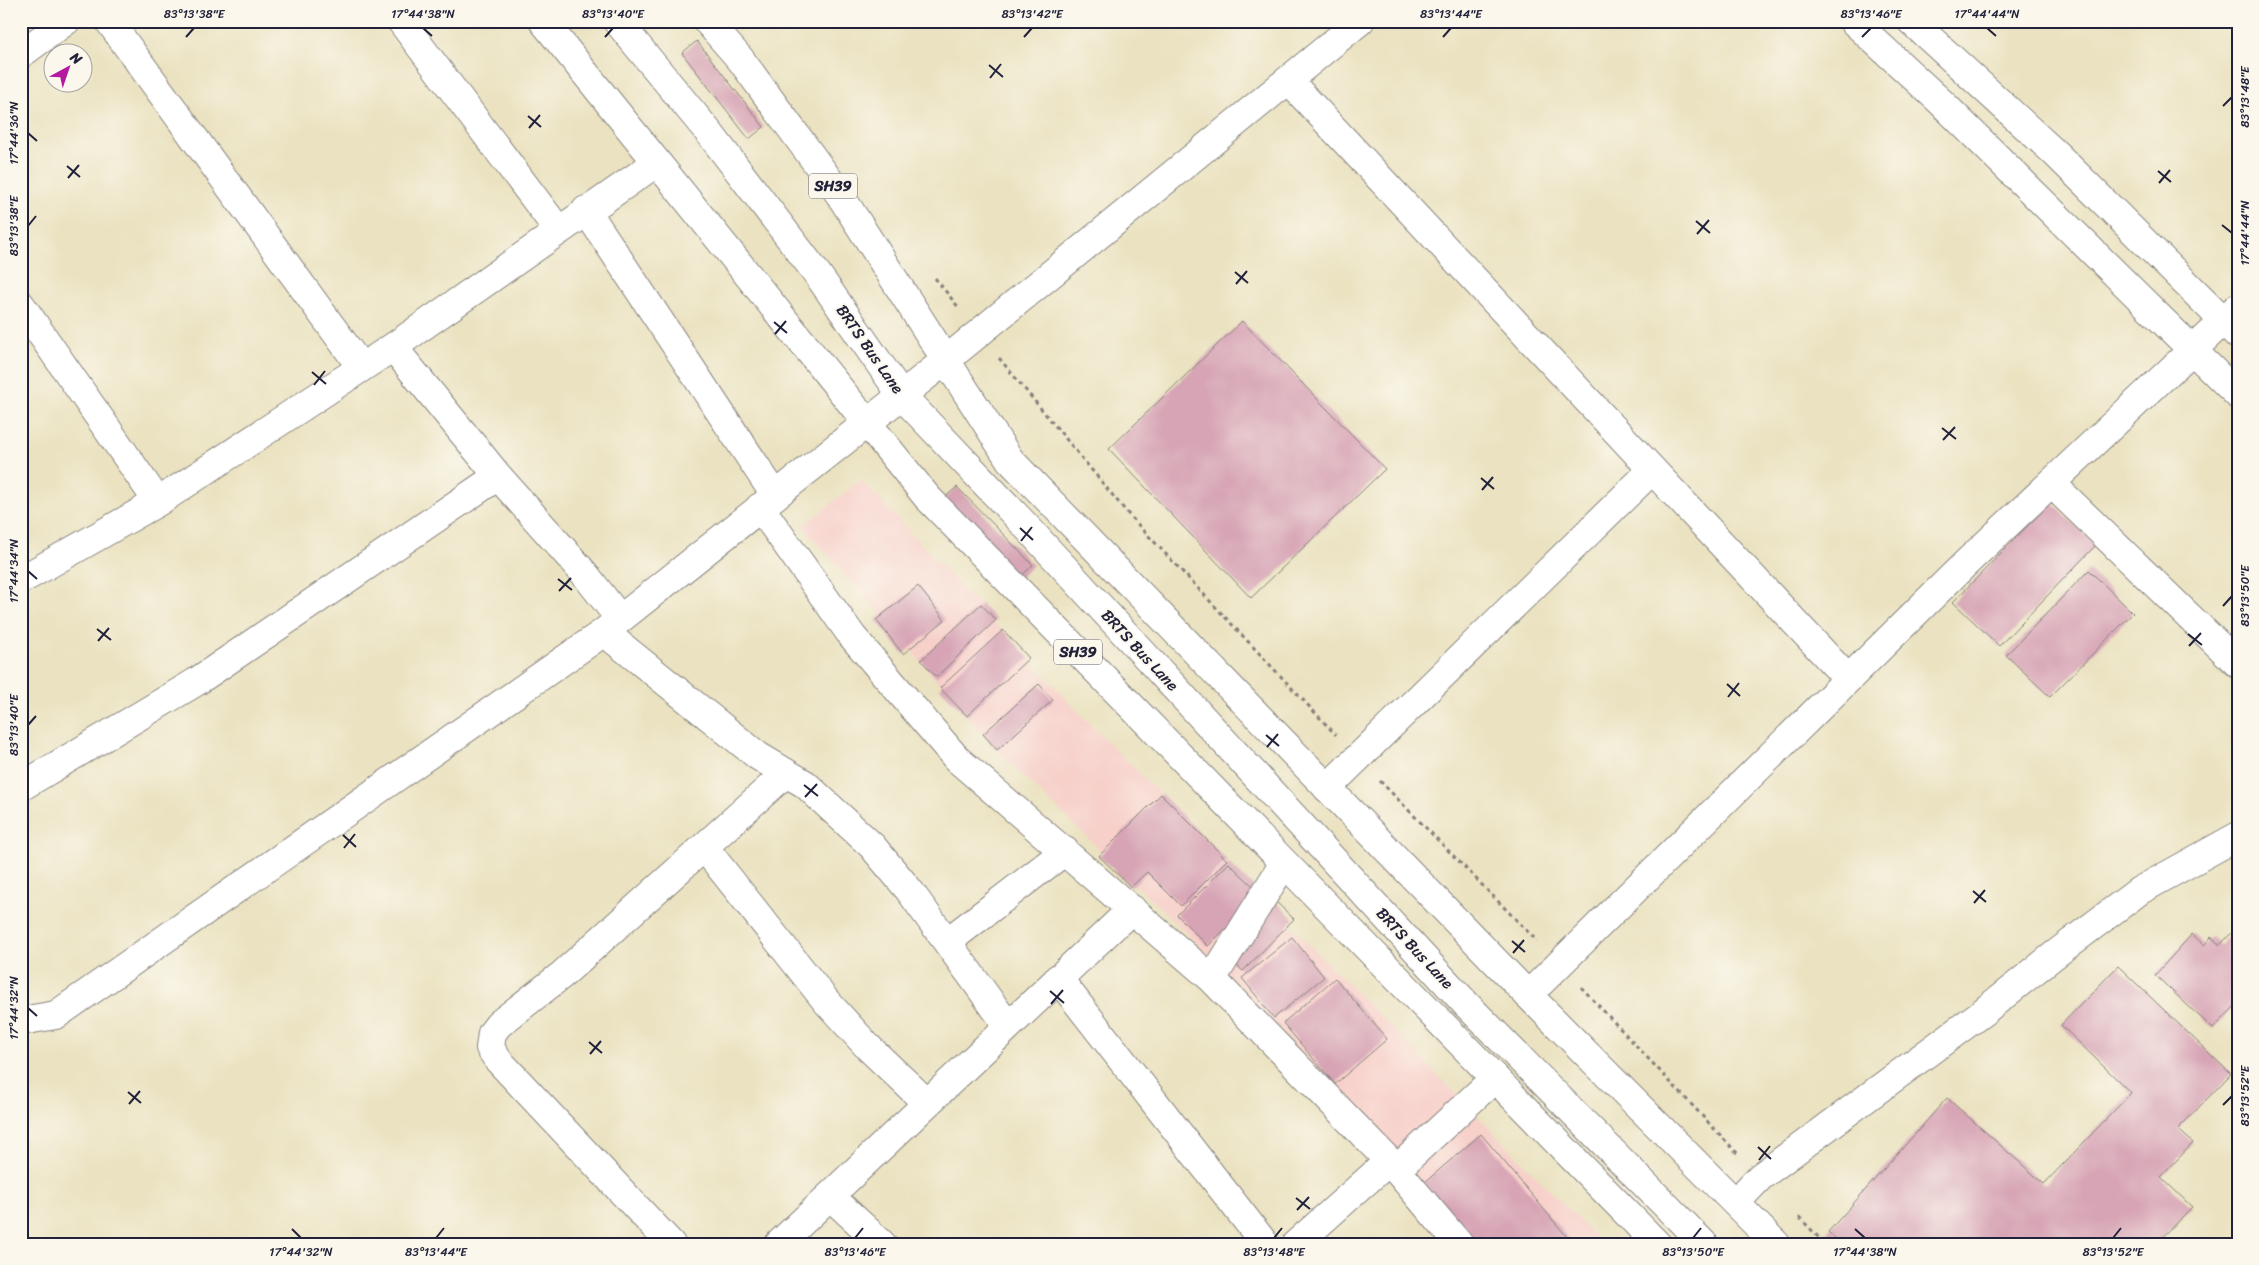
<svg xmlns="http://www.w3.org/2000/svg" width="2259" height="1265" viewBox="0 0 2259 1265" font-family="Sriracha,sans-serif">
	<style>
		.built { fill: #f7d0ca }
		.building { fill: #d7a4b5 }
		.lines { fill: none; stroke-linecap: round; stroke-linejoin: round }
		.street-casing { stroke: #86827e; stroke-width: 30 }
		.secondary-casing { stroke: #86827e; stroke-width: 30 }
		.primary-casing { stroke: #86827e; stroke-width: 30 }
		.path { stroke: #86827e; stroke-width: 3; stroke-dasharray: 4 4; stroke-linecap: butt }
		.street { stroke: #fff; stroke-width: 28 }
		.secondary { stroke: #fff; stroke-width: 28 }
		.primary { stroke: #fff; stroke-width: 28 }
		.ticks { fill: none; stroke: #22223b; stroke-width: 2 }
		.labels { text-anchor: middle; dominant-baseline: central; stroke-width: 4; stroke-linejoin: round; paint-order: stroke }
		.shield { fill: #fbf7ec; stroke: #636270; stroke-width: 1 }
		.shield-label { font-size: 15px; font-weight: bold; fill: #22223b }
		.street-label { font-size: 16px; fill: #22223b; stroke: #fbf7ec }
		.neatline { fill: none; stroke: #22223b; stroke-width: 2 }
		.ticks-label { font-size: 12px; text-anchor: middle; fill: #22223b }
	</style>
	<rect width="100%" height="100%" fill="#fbf7ec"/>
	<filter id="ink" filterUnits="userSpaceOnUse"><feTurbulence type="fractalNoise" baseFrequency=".02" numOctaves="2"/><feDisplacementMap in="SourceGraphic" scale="10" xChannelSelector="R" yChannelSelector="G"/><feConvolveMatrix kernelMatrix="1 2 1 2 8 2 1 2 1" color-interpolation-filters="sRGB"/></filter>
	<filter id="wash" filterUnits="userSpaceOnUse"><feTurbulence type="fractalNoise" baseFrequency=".0096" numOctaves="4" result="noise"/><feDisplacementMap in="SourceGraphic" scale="20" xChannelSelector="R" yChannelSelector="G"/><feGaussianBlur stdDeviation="1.12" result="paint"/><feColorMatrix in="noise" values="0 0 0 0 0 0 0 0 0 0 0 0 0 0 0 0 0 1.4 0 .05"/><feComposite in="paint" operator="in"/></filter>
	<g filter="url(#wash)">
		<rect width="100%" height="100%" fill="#eae2c0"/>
		<path class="built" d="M861,480L1079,713L1387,1023L1602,1244H1479L1226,972L1000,753L803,526Z"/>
		<g id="blocks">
			<path class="building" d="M697,41L764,127L749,139L682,53Z
				M1242,321L1385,469L1251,598L1109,449Z
				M957,487L1033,565L1019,578L943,499Z
				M2051,502L2096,545L1999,646L1953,602Z
				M2089,570L2133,613L2050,697L2006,655Z
				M918,586L945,620L903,654L876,620Z
				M981,604L996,620L936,677L921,660Z
				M1003,630L1029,658L967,716L940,688Z
				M1039,684L1053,700L997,750L983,734Z
				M1161,794L1227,860L1181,906L1147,872L1131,887L1099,856Z
				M1229,863L1261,894L1208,946L1177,915Z
				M1271,897L1294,919L1243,971L1230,960Z
				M2238,926V1003L2213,1029L2155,975L2192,934L2204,945L2211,937L2220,945Z
				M1292,937L1324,977L1274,1018L1242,978Z
				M2118,966L2231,1074L2178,1129L2193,1143L2161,1177L2192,1207L2156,1244H1841L1828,1232L1947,1098L2044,1184L2131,1093L2061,1025Z
				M1335,978L1387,1039L1335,1084L1283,1023Z
				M1481,1134L1573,1244H1475L1424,1183Z"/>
		</g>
	</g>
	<g filter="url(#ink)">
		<use href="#blocks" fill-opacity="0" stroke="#86827e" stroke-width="1"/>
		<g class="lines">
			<defs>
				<path id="street" d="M109,21L361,367
					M401,21L559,231
					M21,54L66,21
					M1288,80L1848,679
					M586,210L775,495
					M21,305L158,502
					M393,347L498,476L584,573L620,619
					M946,360L1360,21
					M2051,483L2238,664
					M760,507L852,636L957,759L1212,979L1389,1161L1459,1244
					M21,580L158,502L393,347L656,163
					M604,632L758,756L805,784L872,846L909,890L1008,1026
					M21,787L196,682L498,476
					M1327,788L1652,470
					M704,847L826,1001L868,1047L927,1103
					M947,942L1065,851
					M1058,978L1265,1244
					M1212,979L1284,863
					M1528,995L1966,563L2238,307
					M1397,1169L1495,1078
					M830,1196L882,1244
					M1736,1202L1760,1177L1983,1012L2053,956L2139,891L2238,836
					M671,1244L498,1060L490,1048L492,1033L499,1024L563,974L786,773
					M779,1244L1132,909
					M1296,1244L1389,1161"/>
				<path id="secondary" d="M1853,21L1942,103L2238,395
					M1911,21L2056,154L2238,335
					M21,1021L56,1015L604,632L946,360"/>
				<path id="primary" d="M543,21L927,497L1657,1244
					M617,21L711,135L818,275L902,396L1025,525L1467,1005L1704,1244
					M707,21L741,60L840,195L1010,460L1528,995L1776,1244"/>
			</defs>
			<use href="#street" class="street-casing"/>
			<use href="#secondary" class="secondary-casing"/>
			<use href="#primary" class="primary-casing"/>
			<path class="path" d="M935,278L959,308
				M999,358L1129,515L1336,735
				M1380,781L1537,941
				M1581,987L1738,1154
				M1799,1217L1825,1244"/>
			<use href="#street" class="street"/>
			<use href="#secondary" class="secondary"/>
			<use href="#primary" class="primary"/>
		</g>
	</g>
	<path class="ticks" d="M423,28L432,36M1987,28L1996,36M186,37L194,28M605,37L613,28M1024,37L1032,28M1443,37L1451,28M1862,37L1871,28M989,65L1003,77M990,78L1001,64M2223,106L2232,97M528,116L541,127M529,128L540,115M28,133L37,141M67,166L80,177M2158,171L2171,182M68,178L79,165M2159,183L2170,170M1696,221L1710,233M2222,225L2232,233M28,226L36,216M1697,234L1709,220M1235,272L1248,283M1236,284L1247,271M774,322L787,333M775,334L786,321M312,372L326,384M314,385L325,371M1942,428L1956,439M1943,440L1955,427M1481,478L1494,489M1482,490L1493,477M1020,528L1033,540M1021,541L1032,527M28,571L37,579M558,579L572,590M559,591L571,578M2223,606L2232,596M97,629L111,640M2188,634L2202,645M98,641L109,628M2189,646L2201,633M1727,684L1740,696M1728,697L1739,683M28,725L36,716M1266,735L1279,746M1267,747L1278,734M804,785L818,796M805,797L817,784M343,835L356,847M344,848L355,834M1973,891L1986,902M1974,903L1985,890M1512,941L1525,952M1513,953L1524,940M1050,991L1064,1003M1051,1004L1063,990M28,1008L37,1016M589,1042L602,1053M590,1054L601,1041M128,1092L141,1103M129,1104L140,1091M2223,1105L2232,1096M1758,1147L1771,1159M1759,1160L1770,1146M1296,1198L1310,1209M1297,1210L1309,1197M292,1229L301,1238M1855,1229L1865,1238M436,1238L444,1228M855,1238L863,1228M1274,1238L1282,1228M1693,1238L1701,1228M2113,1238L2121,1228"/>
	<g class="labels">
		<g class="shield">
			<rect x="809" y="173.5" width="48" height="25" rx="4"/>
			<rect x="1054" y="639.5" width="48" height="25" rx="4"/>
		</g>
		<g class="shield-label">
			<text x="833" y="186">SH39</text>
			<text x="1078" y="652">SH39</text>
		</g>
		<g class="street-label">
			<text transform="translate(870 349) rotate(55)">BRTS Bus Lane</text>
			<text transform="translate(1140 650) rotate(47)">BRTS Bus Lane</text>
			<text transform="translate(1415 948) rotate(47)">BRTS Bus Lane</text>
		</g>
	</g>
	<rect width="2259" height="1265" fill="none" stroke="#fbf7ec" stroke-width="55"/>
	<g transform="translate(68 68) rotate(40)"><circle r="24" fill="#fbf7ec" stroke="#a4a2a5"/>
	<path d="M0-4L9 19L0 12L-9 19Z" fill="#b5179e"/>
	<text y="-8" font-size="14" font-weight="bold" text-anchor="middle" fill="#22223b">N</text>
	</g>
	<rect x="28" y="28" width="2204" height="1210" class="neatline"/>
	<g class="ticks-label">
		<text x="194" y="18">83°13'38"E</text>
		<text x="423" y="18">17°44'38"N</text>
		<text x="613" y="18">83°13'40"E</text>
		<text x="1032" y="18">83°13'42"E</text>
		<text x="1451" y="18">83°13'44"E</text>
		<text x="1871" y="18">83°13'46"E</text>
		<text x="1987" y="18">17°44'44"N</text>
		<text transform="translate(2245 97) rotate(-90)" y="4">83°13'48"E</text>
		<text transform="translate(14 133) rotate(-90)" y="4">17°44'36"N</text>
		<text transform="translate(14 226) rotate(-90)" y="4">83°13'38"E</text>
		<text transform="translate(2245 233) rotate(-90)" y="4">17°44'44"N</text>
		<text transform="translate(14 571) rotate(-90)" y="4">17°44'34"N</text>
		<text transform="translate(2245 596) rotate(-90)" y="4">83°13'50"E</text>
		<text transform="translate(14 725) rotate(-90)" y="4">83°13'40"E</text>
		<text transform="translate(14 1008) rotate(-90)" y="4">17°44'32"N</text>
		<text transform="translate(2245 1096) rotate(-90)" y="4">83°13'52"E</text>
		<text x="301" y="1256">17°44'32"N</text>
		<text x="436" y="1256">83°13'44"E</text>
		<text x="855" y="1256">83°13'46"E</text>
		<text x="1274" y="1256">83°13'48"E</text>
		<text x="1693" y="1256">83°13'50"E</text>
		<text x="1865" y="1256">17°44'38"N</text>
		<text x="2113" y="1256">83°13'52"E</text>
	</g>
</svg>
